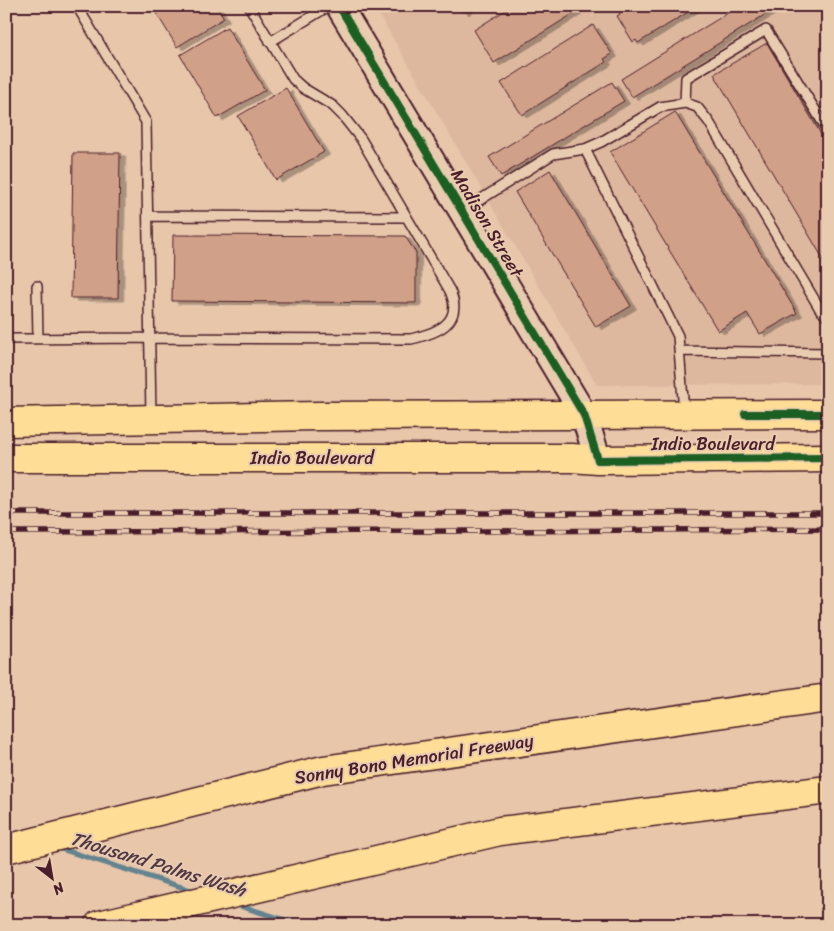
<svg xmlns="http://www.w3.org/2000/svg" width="834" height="931" viewBox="0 0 834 931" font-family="Sriracha,sans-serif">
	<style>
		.built { fill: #ddb89e }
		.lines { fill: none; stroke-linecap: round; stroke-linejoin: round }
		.stream { stroke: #64838f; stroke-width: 5.5 }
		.building { fill: #d0a088; stroke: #4a1f2b; filter: url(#shadow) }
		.lane-casing { stroke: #4a1f2b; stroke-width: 12 }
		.secondary-casing { stroke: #4a1f2b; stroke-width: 29 }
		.primary-casing { stroke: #4a1f2b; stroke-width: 31 }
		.highway-casing { stroke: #4a1f2b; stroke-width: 31 }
		.lane { stroke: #e9ccb0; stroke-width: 9 }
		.secondary { stroke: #e9ccb0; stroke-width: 25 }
		.primary { stroke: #fedd96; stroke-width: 28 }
		.highway { stroke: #fedd96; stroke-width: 28 }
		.rail-casing { stroke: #4a1f2b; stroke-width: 5.5 }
		.rail { stroke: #e9ccb0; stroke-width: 4; stroke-dasharray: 11; stroke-linecap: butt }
		.cycleway-casing { stroke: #e9ccb0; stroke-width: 11 }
		.cycleway { stroke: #1b5e20; stroke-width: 8 }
		.labels { text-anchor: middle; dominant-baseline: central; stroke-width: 4; stroke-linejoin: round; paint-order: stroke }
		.street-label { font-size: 18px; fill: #4a1f2b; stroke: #e9ccb0 }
		.water-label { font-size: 19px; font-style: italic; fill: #513844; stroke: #e9ccb0 }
	</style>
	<defs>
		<filter id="shadow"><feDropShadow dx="5.5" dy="3" stdDeviation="0" flood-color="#0004"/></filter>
	</defs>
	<rect width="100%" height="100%" fill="#e7c6aa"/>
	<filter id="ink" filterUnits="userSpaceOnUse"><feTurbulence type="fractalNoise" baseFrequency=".02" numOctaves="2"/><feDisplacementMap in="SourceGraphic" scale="10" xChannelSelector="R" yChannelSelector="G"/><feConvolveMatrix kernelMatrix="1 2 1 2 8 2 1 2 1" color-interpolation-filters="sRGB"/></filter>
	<g filter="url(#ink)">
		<path class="built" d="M374,6H828V384L597,385Z"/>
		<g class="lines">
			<path class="stream" d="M6,832L18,836
				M55,847L197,892
				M234,904L301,925"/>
		</g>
		<path class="building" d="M152,6H217L224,18L177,47Z
			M459,6H472L463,12Z
			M512,6H577L573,9L576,12L494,63L474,30Z
			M624,6H698L638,43L636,40L633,42L617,16L620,14L618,10Z
			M739,6H779L632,97L621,79Z
			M593,25L612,54L604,59L606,62L522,115L501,83Z
			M227,27L265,90L217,118L180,55Z
			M767,43L828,146V267L714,74Z
			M612,82L624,101L501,176L489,157Z
			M286,88L324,152L276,180L238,116Z
			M675,112L797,313L760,334L747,313L718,331L610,152Z
			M73,153H120L118,298H71Z
			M550,170L631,306L596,327L515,192Z
			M173,235L405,236L416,253V303L172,301Z"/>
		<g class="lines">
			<defs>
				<path id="lane" d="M77,6L146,122L151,417
					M270,42L329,6
					M685,103L686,78L766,30L828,131
					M585,149L678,336L684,412
					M464,210L553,154L585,149L601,142L660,107L685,103L697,107L709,122L820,309L828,318
					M148,216L406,217
					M37,286L38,339
					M6,339L150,338L411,339C437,333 464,323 450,291L361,139L342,115L333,106L303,88L293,79L249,6
					M679,351L828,353"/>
				<path id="secondary" d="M339,6L584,415L598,460"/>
				<path id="primary" d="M6,422L319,416L828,414
					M6,458H572L598,460L828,458"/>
				<path id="highway" d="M6,849L323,770L828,698
					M99,925L500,831L828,790"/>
			</defs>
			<use href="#lane" class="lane-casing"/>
			<use href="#secondary" class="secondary-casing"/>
			<use href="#primary" class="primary-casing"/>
			<use href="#highway" class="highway-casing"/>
			<use href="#lane" class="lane"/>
			<use href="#secondary" class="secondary"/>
			<use href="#primary" class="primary"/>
			<use href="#highway" class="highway"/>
			<defs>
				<path id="rail" d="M6,513H828
					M6,532L481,531L828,529"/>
			</defs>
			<use href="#rail" class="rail-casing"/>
			<use href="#rail" class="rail"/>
			<defs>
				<path id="cycleway" d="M339,6L584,415L598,460L828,458
					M745,414H828"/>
			</defs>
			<use href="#cycleway" class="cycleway-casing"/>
			<use href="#cycleway" class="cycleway"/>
		</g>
	</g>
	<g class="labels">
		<g class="street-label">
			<text transform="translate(487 223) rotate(59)">Madison Street</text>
			<text x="713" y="444">Indio Boulevard</text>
			<text x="312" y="458">Indio Boulevard</text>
			<text transform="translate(414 759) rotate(-9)">Sonny Bono Memorial Freeway</text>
		</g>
		<g class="water-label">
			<text transform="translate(158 864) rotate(17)">Thousand Palms Wash</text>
		</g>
	</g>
	<rect width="834" height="931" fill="none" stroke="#e9ccb0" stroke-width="25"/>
	<rect x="12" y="12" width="809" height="906" fill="none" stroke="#4a1f2b" stroke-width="2" filter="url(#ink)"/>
	<g transform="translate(52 878) rotate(149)" stroke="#e9ccb0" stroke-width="4" paint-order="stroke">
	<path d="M0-4L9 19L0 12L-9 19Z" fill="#4a1f2b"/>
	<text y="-8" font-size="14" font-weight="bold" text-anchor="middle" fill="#4a1f2b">N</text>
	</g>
</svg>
